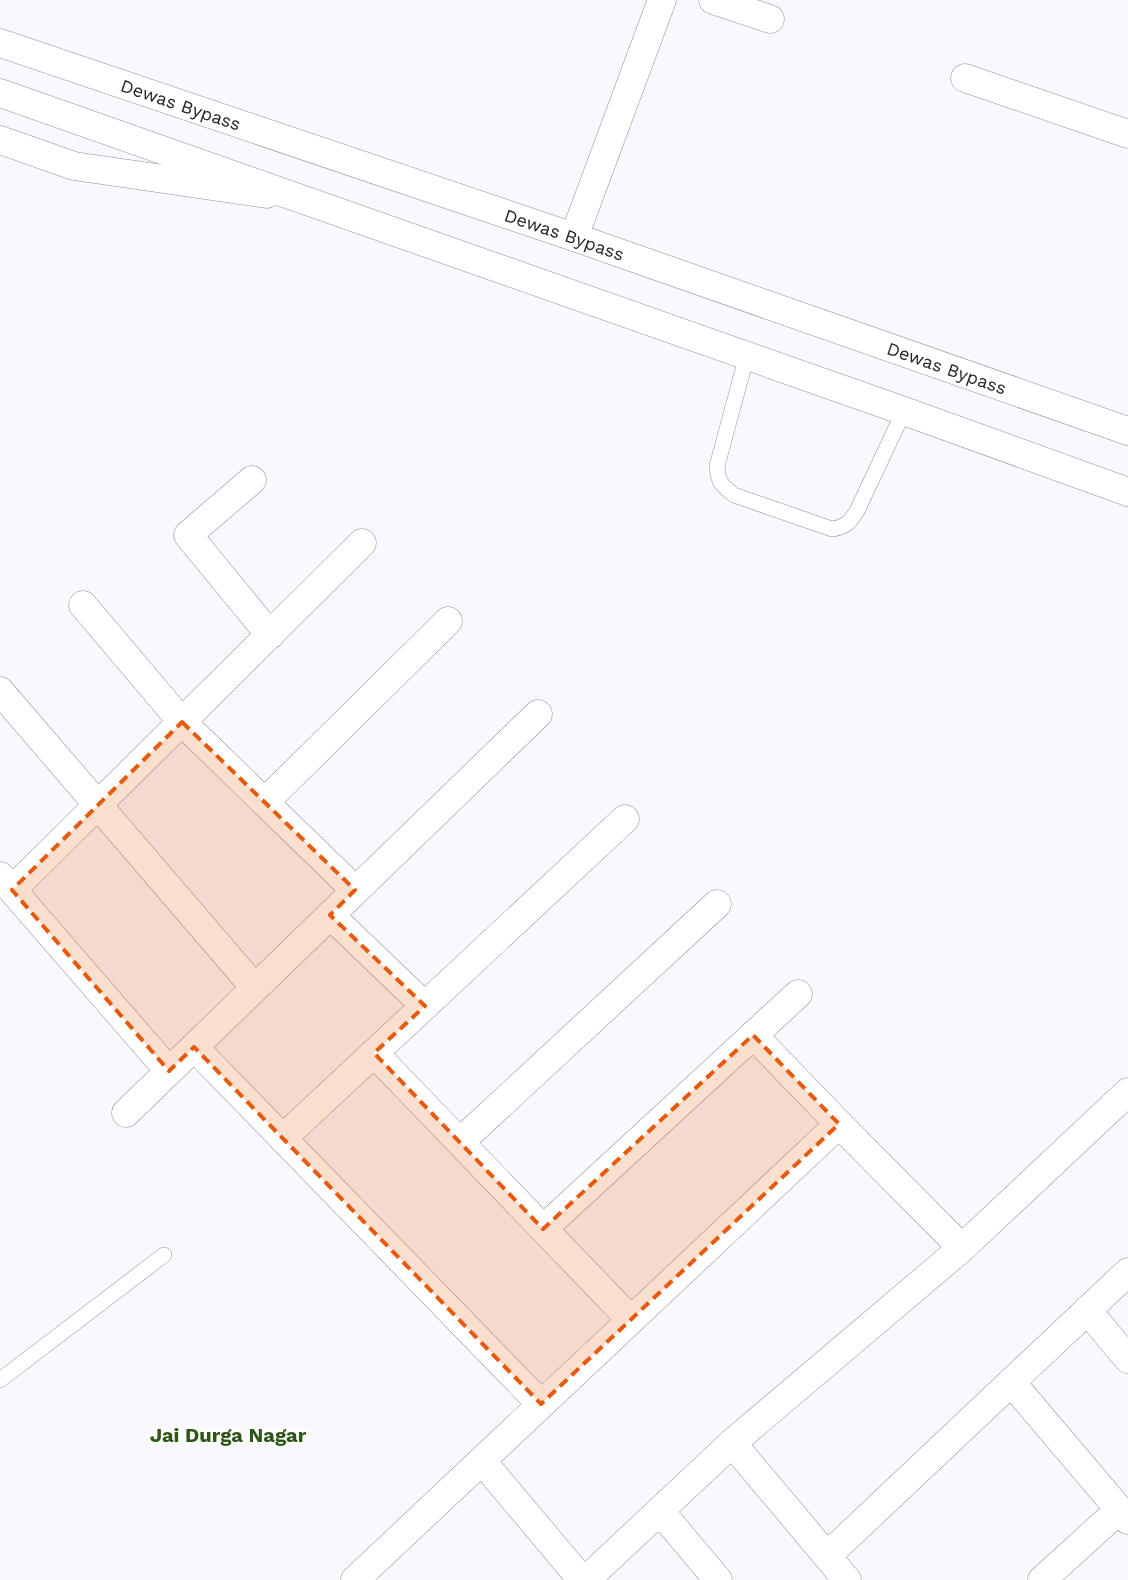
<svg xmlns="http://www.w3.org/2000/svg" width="1128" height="1580" viewBox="0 0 1128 1580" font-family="'Work Sans',sans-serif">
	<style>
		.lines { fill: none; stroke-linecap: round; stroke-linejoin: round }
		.lane-casing { stroke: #8f8e95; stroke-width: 16 }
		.street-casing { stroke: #8f8e95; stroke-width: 29 }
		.primary-casing { stroke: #8f8e95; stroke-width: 29 }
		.highway-casing { stroke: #8f8e95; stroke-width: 29 }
		.lane { stroke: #fff; stroke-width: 15 }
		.street { stroke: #fff; stroke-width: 28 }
		.primary { stroke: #fff; stroke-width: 28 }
		.highway { stroke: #fff; stroke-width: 28 }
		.marked { fill: #e8590c; fill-opacity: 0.2; stroke: #e8590c; stroke-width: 4; stroke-dasharray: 10 6; stroke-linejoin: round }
		.labels { text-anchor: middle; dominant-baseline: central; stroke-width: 5; stroke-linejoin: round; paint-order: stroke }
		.street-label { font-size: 18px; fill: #252427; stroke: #fff }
		.quarter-label { font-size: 20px; font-weight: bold; fill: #2f5619; stroke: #fff }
	</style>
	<rect width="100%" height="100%" fill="#f9f8ff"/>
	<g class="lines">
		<defs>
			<path id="lane" d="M747,355L717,466C718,482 721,485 734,495L832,529C846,527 850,522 857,511L904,411
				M0,1380L164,1255"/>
			<path id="street" d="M713,0L770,19
				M965,78L1128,134
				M574,237L662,0
				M252,480L188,535L270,635
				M83,605L182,722L355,890
				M0,691L255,988
				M265,802L448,621
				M0,876L169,1071
				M12,890L362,543
				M330,915L425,1006
				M753,1035L839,1124L962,1248
				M194,1047L541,1404
				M374,1053L631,1320
				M126,1113L538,714
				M283,1138L625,819
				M460,1142L717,904
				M543,1229L798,994
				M1087,1310L1128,1359
				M1011,1382L1128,1520
				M732,1443L847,1580
				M482,1461L582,1580
				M660,1511L718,1580
				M827,1556L1128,1272
				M355,1580L839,1124
				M586,1580L732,1443L962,1248L1128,1092
				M1042,1580L1119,1510"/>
			<path id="primary" d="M0,140L74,166L267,194"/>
			<g id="highway">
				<path id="s1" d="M0,43L574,237L1128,431"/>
				<path d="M0,93L904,411L1128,492"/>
			</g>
		</defs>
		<use href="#lane" class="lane-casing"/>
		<use href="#street" class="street-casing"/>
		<use href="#primary" class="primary-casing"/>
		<use href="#highway" class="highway-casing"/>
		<use href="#lane" class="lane"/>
		<use href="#street" class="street"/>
		<use href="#primary" class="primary"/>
		<use href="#highway" class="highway"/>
	</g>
	<path class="marked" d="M182,722L355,890L330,915L425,1006L374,1053L543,1229L753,1035L839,1124L541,1404L194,1047L169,1071L12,890Z"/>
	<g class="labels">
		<g class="street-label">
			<text stroke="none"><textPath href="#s1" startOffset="191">Dewas Bypass</textPath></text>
			<text stroke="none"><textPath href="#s1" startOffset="596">Dewas Bypass</textPath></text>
			<text stroke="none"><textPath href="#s1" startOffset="1001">Dewas Bypass</textPath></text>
		</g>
		<g class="quarter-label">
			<text x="228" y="1435">Jai Durga Nagar</text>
		</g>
	</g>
</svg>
